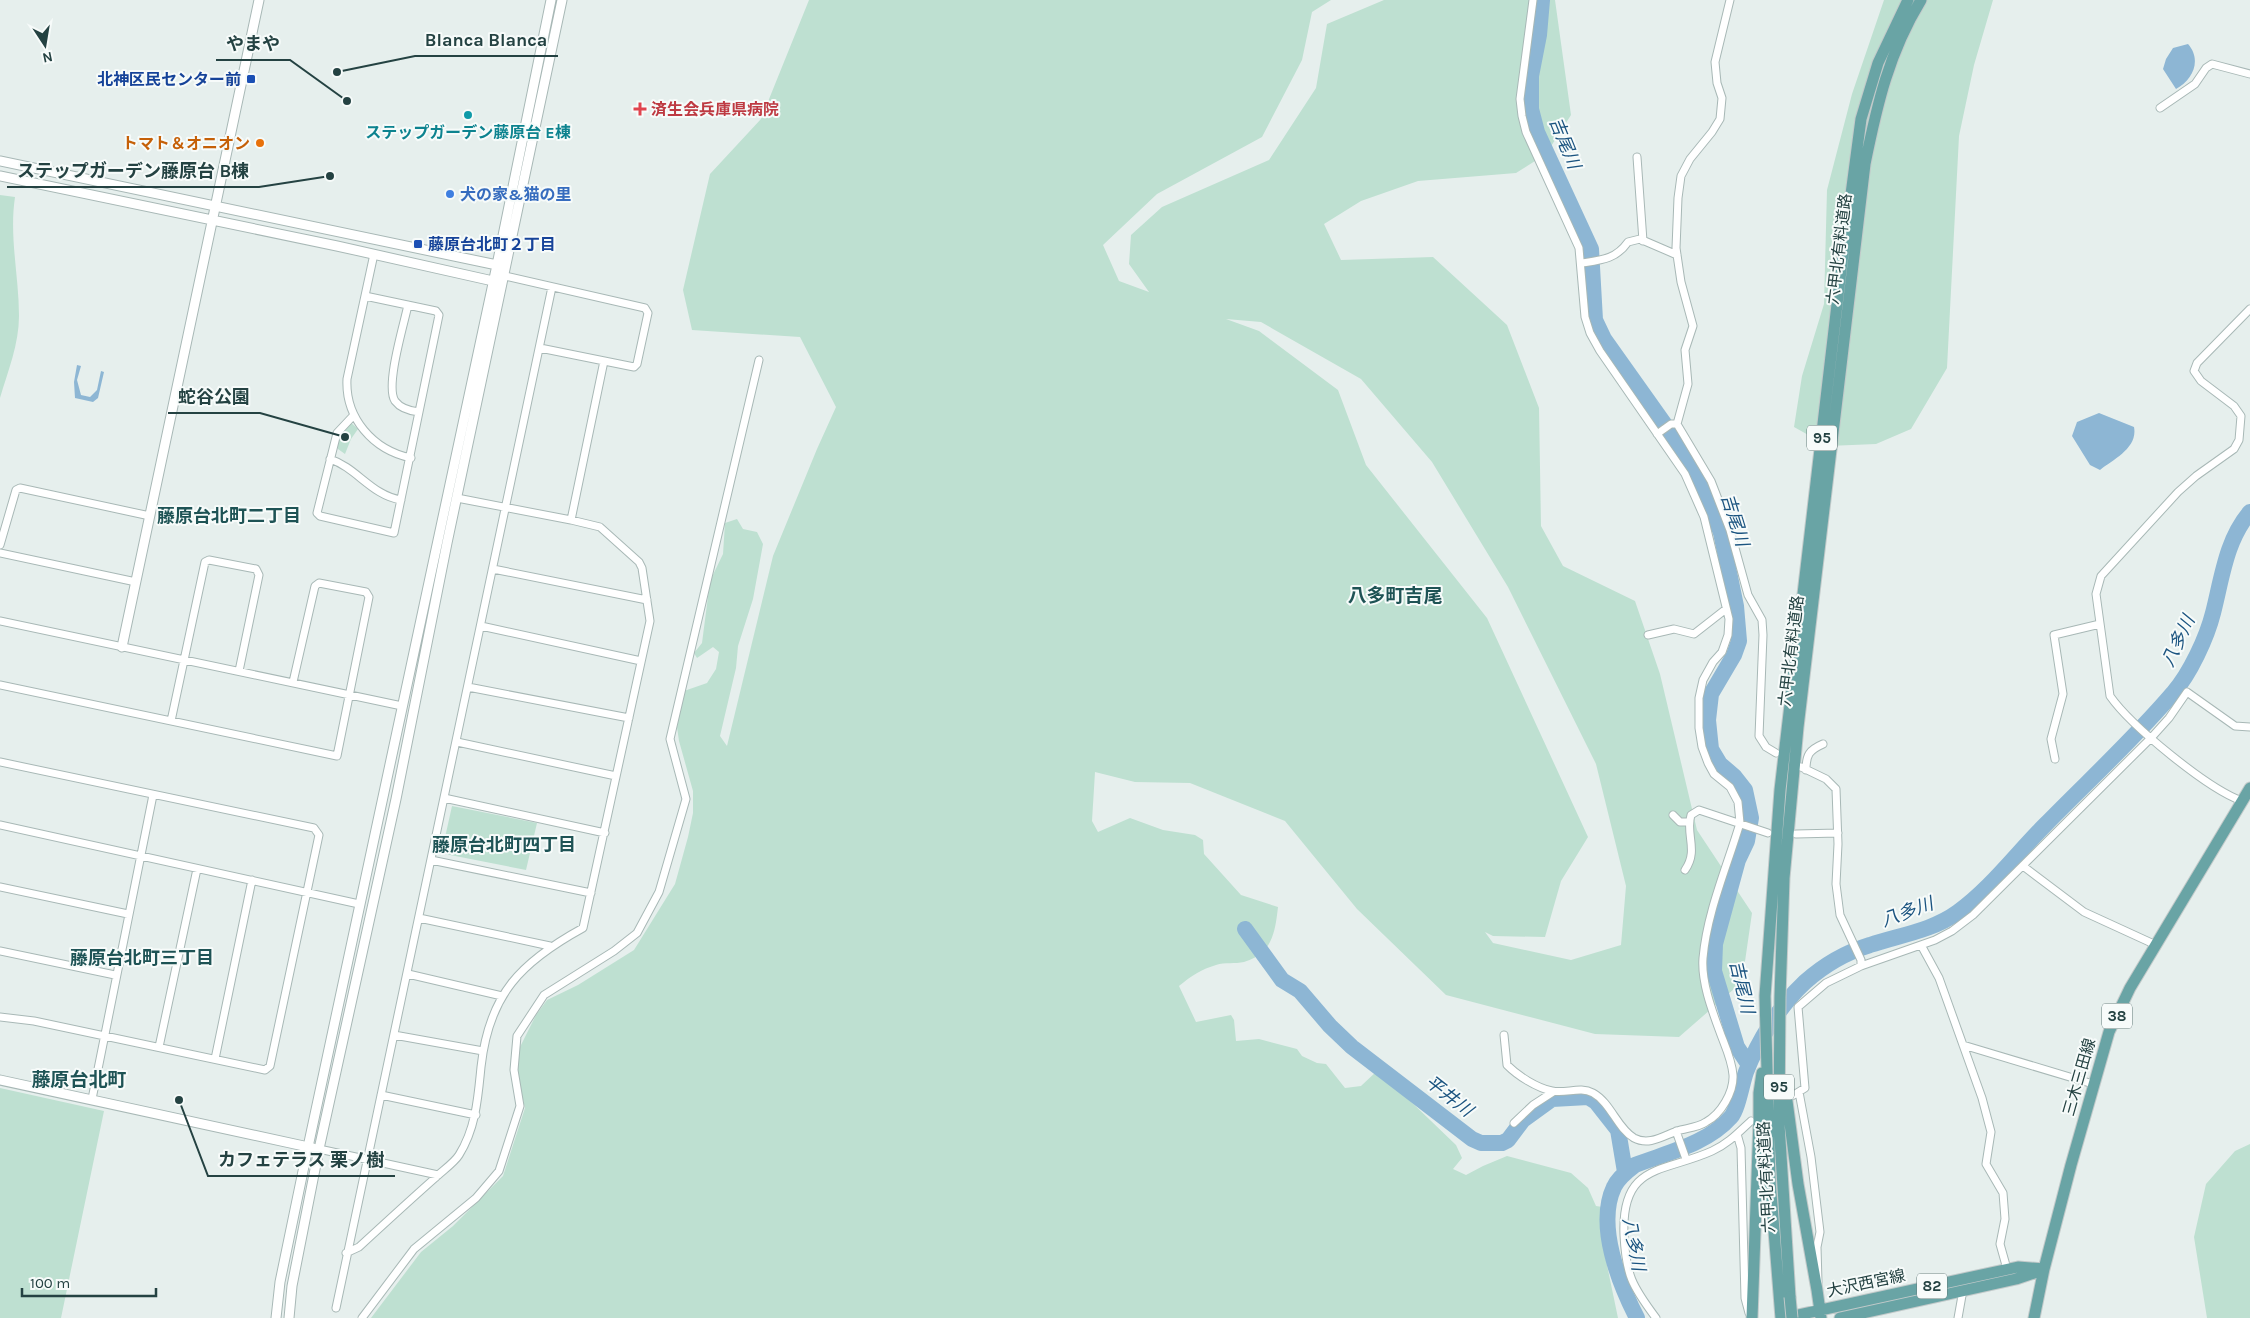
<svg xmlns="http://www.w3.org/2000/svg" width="2250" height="1318" viewBox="0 0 2250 1318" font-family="Karla,'Noto Sans JP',sans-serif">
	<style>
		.green { fill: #bee0d1; fill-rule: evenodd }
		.water { fill: #8db6d4 }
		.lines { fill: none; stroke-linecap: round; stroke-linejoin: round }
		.river { stroke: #8db6d4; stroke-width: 16 }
		.minor-casing { stroke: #a8b8b6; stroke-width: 9 }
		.tertiary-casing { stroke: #a8b8b6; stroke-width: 11 }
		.primary-casing { stroke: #c2caca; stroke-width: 13 }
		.minor { stroke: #fff; stroke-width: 7 }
		.tertiary { stroke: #fff; stroke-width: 9 }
		.primary { stroke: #69a4a5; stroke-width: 11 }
		.primary-bridge-casing { stroke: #c2caca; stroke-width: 13; stroke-linecap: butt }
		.primary-bridge { stroke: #69a4a5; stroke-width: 11 }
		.transit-dot { fill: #1a4fb4; stroke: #f7fbfa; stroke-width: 2 }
		.health-dot { fill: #e0444e; stroke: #f7fbfa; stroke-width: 2 }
		.culture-dot { fill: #0f9aa8; stroke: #f7fbfa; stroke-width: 2 }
		.food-dot { fill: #e8710a; stroke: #f7fbfa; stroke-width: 2 }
		.shop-dot { fill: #3f7fe0; stroke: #f7fbfa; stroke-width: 2 }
		.labels { text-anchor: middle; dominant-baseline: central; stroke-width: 4; stroke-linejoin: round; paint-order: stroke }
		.shield { fill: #f7fbfa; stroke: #637a79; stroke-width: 1 }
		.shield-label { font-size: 15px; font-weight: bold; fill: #244242 }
		.transit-label { font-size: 16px; font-weight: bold; fill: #164399; stroke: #f7fbfa; text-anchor: end }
		.health-label { font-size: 16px; font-weight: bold; fill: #be3a42; stroke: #f7fbfa; text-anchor: start }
		.culture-label { font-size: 16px; font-weight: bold; fill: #0d838f; stroke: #f7fbfa }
		.food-label { font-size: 16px; font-weight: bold; fill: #c56008; stroke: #f7fbfa; text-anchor: end }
		.shop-label { font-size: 16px; font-weight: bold; fill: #366cbe; stroke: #f7fbfa; text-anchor: start }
		.street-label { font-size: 16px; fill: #244242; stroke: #f7fbfa }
		.water-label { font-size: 18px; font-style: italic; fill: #1b5480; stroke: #f7fbfa }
		.neighbourhood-label { font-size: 18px; font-weight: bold; fill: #1e5355; stroke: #f7fbfa }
		.quarter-label { font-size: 19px; font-weight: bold; fill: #1e5355; stroke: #f7fbfa }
		.leader { fill: none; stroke: #244242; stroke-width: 2 }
		.callout-dot { fill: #244242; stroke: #f7fbfa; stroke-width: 2 }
		.callout-label { font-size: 18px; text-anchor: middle; font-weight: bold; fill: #244242; stroke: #f7fbfa; stroke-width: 4; stroke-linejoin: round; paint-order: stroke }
	</style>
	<rect width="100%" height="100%" fill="#e6efed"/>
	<path class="green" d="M809,0H1331L1312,12L1302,60L1262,137L1157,194L1103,245L1119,281L1149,292L1129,264L1131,235L1162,207L1269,160L1316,88L1327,24L1384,0H1555L1571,115L1546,154L1516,173L1418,181L1361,201L1324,224L1341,260L1433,257L1507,325L1539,408L1541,526L1563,566L1635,601L1660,674L1697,830L1752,913L1742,982L1679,1037L1595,1034L1446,995L1357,909L1285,821L1190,783L1135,782L1095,772L1092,821L1098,832L1130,818L1163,830L1195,835L1203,840L1204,854L1241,895L1278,907C1275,933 1272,954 1244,962C1235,964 1225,962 1216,965C1202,969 1191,976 1179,986L1196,1022L1231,1015L1234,1020L1236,1041L1259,1039L1297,1049L1302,1056L1317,1063L1326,1064L1345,1088L1361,1086L1378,1070L1456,1145L1462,1158L1453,1169L1466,1175L1483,1166L1507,1156L1571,1173L1588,1188L1596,1206L1609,1208L1603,1246L1618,1318H371L421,1252L453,1226L503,1176L525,1108L517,1075L518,1051L536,1015L547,1000L578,985L634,950L675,884L688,837L693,813V791L679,741L677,727L684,691L707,683L716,669L719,652L713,647L697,658L694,653L702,643L710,581L723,554L725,523L737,519L743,529L757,532L763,544L753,599L738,646L736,668L720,736L727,746L773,556L817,449L836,407L800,337L692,330L683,290L710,174L761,119ZM1226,319L1261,322L1361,379L1432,462L1508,587L1596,764L1626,886L1621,945L1571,960L1493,943L1485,932L1493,936L1545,937L1561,881L1588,837L1487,618L1366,465L1338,390L1259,331Z
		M1884,0H1993L1974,65L1959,136L1947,368L1911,429L1876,444L1828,446L1794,427L1802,376L1824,304L1827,190L1852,94Z
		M0,195L15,197C9,237 19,276 19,316C19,344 8,371 0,398Z
		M349,421L358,429L351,439L345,454L338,449V436Z
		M452,806L537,823L526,870L445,854L442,851Z
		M0,1088L104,1111L61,1318H0Z
		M2250,1144V1318H2207L2194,1237L2206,1184L2235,1151Z"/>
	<path class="water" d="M2188,44C2202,60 2193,80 2176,89L2163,69L2166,59L2173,48Z
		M77,365L81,366L77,380L81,395L90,397L97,390L101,371L104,372L98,398L93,402L75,398L74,382Z
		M2099,413L2134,427C2138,448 2114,459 2100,470L2090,465L2072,436L2077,422Z"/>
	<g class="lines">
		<path class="river" d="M1542,0L1539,35L1531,76V109L1537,132L1591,249L1595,320L1604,339L1680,446L1701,481L1721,533L1736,606L1739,641L1734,655L1711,694L1708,720L1711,749L1720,764L1734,776L1745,790L1751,818L1747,841L1738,860L1715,944L1714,971L1737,1047L1749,1065
			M1245,929L1282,980L1300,991L1330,1026L1352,1047L1472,1139L1481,1143H1502L1508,1140L1523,1120L1552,1099L1588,1097L1596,1102L1618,1130L1625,1172
			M1637,1318C1619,1283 1596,1225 1614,1187C1618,1178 1627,1171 1635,1165C1669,1152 1707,1144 1731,1117C1738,1109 1742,1083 1746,1072C1758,1041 1780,1005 1805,982C1823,966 1847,952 1870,945C1900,935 1932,931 1958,912C1991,888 2016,854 2045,825C2088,781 2133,740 2173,693C2190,674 2207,637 2213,613C2222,578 2226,540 2250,512"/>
		<defs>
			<path id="minor" d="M1730,0L1715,62L1717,83L1722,98L1720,119L1712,132L1690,159L1681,176L1678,198L1676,248L1681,282L1693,326L1685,350L1688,384L1677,424L1711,481L1730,530L1748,595L1762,620L1763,635L1759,736L1766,747L1776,753
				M2160,108L2195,84L2206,68L2212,64L2250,74
				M1637,157L1643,241
				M374,254L347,379C345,418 373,450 411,458
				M1582,263C1602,260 1616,259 1628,242L1640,239L1677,255
				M505,276L645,308L648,313L637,364L634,367L540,348
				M408,305C404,324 385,386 395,401C401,409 410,411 419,412
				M353,416L337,433L317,513L320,516L394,533L439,315L436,311L365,296
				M1657,434L1671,424H1677
				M330,459C357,468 371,495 401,500
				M571,520L604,361
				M0,545L16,490L20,488L150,516
				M0,553L136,582
				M493,569L647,600
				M0,621L402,706
				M481,626L641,661
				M1648,635L1674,629L1694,634L1726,609
				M0,685L337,756L369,597L366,592L319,583L315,586L293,682
				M468,687L629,718
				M171,721L205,562L209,560L256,569L259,575L239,671
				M457,742L616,776
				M2055,759L2051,739L2063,694L2054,635L2100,624
				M0,762L314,828L319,835L270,1066L265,1070L34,1021L0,1017
				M1801,767L1826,779L1836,789L1838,844L1836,884L1840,915L1861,960V966
				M1806,770C1806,755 1809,750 1823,744
				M444,798L605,833
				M2242,801C2208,789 2131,726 2110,696L2096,594L2101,576L2178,492L2196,476L2234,449L2239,440L2241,416L2234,406L2201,381L2194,371L2197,363L2250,309
				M1673,815L1680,822H1689
				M0,825L359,904
				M1796,834L1838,833
				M431,860L591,893
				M2023,866L2084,912L2156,945
				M1685,870C1699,850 1685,834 1691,815L1699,810L1768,833
				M0,887L128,914
				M419,918L550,946
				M1921,945L1939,978L1982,1098L1991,1132L1986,1164L2003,1193L2005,1219L2000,1244L2007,1269
				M0,951L115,975
				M408,974L502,996
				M394,1035L483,1051
				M1504,1035L1507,1065C1518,1076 1537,1088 1552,1091C1566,1094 1580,1086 1593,1093C1611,1103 1617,1128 1634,1138C1649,1146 1663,1136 1677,1131C1686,1128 1697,1128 1706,1122C1721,1114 1734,1092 1733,1075C1732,1061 1726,1048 1721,1035C1713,1013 1701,983 1703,958C1707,912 1727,867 1740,823L1738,802L1730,787L1714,774L1708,763L1702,747L1699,728V698L1703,680L1713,662L1722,652L1728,635L1729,619L1704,517L1685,474L1600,351L1590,333L1585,317L1579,248L1526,132L1522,116L1520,99L1533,0
				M1963,1045L2093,1084
				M159,1047L197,869
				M215,1059L252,880
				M1799,1092L1811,1157L1820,1232L1817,1247L1818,1282
				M381,1095L476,1115
				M1792,1096L1805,1088L1798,1007L1826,983L1861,966L1935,940L1952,931L1973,915L2151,738L2169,718L2187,692L2235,726L2250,727
				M92,1099L153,795
				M1514,1123L1533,1105L1553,1092
				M1676,1131L1686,1159
				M1737,1134L1741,1148L1745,1298L1749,1313
				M319,1149L438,1175
				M346,1253L359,1247C384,1224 409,1201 435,1178C442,1171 454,1163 459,1155C476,1128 478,1097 481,1067C489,994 521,962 583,928L650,621L642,568L639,562L600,527L571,520L457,498
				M336,1308L552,287
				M362,1318L414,1249L476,1198L499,1171L520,1106L514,1070L517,1036L544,995L614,951L637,933L659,892L686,799L670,739L759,360
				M1656,1318C1632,1286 1626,1275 1624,1235C1621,1163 1663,1173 1712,1151C1728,1144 1739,1132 1751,1121
				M1958,1318L1963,1290"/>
			<path id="tertiary" d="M0,161L497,265L499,268
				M0,176L337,246L493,281L498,279
				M122,647L259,0
				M0,1080L313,1148
				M276,1318L280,1282L308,1147L497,265L551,0
				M289,1318L292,1286L319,1149L396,799L447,543L562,0"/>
			<path id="primary" d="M1785,1086L1798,1184L1817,1290L1821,1318
				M1790,1297L1779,1124L1780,997L1784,878L1798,727L1865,164C1877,105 1889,52 1921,0
				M1752,1318L1759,1120V1093L1762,1073
				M1781,1318L1770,1181L1765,996L1780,790L1842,262L1861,119L1878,63L1908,0
				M1784,1318L2018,1267L2044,1269
				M1840,1318L2016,1279L2040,1271
				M2034,1318L2044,1269L2071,1165L2109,1032L2130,988L2250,788"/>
		</defs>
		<use href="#minor" class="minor-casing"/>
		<use href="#tertiary" class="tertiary-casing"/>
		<use href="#primary" class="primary-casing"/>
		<use href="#minor" class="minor"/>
		<use href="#tertiary" class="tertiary"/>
		<use href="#primary" class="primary"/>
		<defs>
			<path id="primary-bridge" d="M1790,1297L1792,1318"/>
		</defs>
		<use href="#primary-bridge" class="primary-bridge-casing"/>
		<use href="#primary-bridge" class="primary-bridge"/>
	</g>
	<g class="transit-dot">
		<rect x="246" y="74" width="10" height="10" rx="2.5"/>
		<rect x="413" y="239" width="10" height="10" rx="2.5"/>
	</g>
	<path class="health-dot" d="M637.5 101.5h5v5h5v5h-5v5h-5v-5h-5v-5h5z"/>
	<circle class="culture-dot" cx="468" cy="115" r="5"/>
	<circle class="food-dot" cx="260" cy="143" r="5"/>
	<circle class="shop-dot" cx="450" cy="194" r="5"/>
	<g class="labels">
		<g class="shield">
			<rect x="1807" y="425.5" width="30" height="25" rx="4"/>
			<rect x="2102" y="1003.5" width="30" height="25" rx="4"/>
			<rect x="1764" y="1074.5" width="30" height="25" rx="4"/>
			<rect x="1917" y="1273.5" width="30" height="25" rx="4"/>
		</g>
		<g class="shield-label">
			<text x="1822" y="438">95</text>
			<text x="2117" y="1016">38</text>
			<text x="1779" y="1087">95</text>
			<text x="1932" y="1286">82</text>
		</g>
		<g class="transit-label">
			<text x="241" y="79">北神区民センター前</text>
			<text x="428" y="244" text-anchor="start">藤原台北町２丁目</text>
		</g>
		<g class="health-label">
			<text x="651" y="109">済生会兵庫県病院</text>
		</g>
		<g class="culture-label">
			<text x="468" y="132">ステップガーデン藤原台 E棟</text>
		</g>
		<g class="food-label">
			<text x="250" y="143">トマト＆オニオン</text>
		</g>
		<g class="shop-label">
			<text x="460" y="194">犬の家&amp;猫の里</text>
		</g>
		<g class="street-label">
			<text transform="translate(1839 249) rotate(-83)">六甲北有料道路</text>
			<text transform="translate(1791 651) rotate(-83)">六甲北有料道路</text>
			<text transform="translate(2079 1077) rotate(-74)">三木三田線</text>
			<text transform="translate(1766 1177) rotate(-93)">六甲北有料道路</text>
			<text transform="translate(1866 1283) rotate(-12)">大沢西宮線</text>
		</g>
		<g class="water-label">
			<text transform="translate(1565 143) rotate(68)">吉尾川</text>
			<text transform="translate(1735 520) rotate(73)">吉尾川</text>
			<text transform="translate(2178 641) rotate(-65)">八多川</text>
			<text transform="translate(1907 912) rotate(-20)">八多川</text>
			<text transform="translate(1742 987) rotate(77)">吉尾川</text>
			<text transform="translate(1449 1096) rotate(38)">平井川</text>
			<text transform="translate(1634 1244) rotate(79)">八多川</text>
		</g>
		<g class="neighbourhood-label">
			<text x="229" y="516">藤原台北町二丁目</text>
			<text x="504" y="845">藤原台北町四丁目</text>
			<text x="142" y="958">藤原台北町三丁目</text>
		</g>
		<g class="quarter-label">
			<text x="1395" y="596">八多町吉尾</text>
			<text x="79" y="1080">藤原台北町</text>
		</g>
	</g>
	<path class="leader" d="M337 72L415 56H558M347 101L290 60H216M330 176L259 187H7M345 437L260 413H168M179 1100L208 1176H395"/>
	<g class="callout-dot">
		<circle cx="337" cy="72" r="5"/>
		<circle cx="347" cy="101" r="5"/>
		<circle cx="330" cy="176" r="5"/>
		<circle cx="345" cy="437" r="5"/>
		<circle cx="179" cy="1100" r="5"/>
	</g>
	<g class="callout-label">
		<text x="486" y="46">Blanca Blanca</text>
		<text x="253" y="50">やまや</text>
		<text x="133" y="177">ステップガーデン藤原台 B棟</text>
		<text x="214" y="403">蛇谷公園</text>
		<text x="301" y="1166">カフェテラス 栗ノ樹</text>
	</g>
	<g transform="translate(45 45) rotate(168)" stroke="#f7fbfa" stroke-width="4" paint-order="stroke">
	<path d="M0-4L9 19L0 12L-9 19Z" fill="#244242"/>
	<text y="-8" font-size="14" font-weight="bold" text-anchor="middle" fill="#244242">N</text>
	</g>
	<path d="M22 1288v8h134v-8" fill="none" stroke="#244242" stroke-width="2.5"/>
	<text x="30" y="1288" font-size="15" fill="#244242" stroke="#f7fbfa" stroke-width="4" paint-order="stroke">100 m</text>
</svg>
